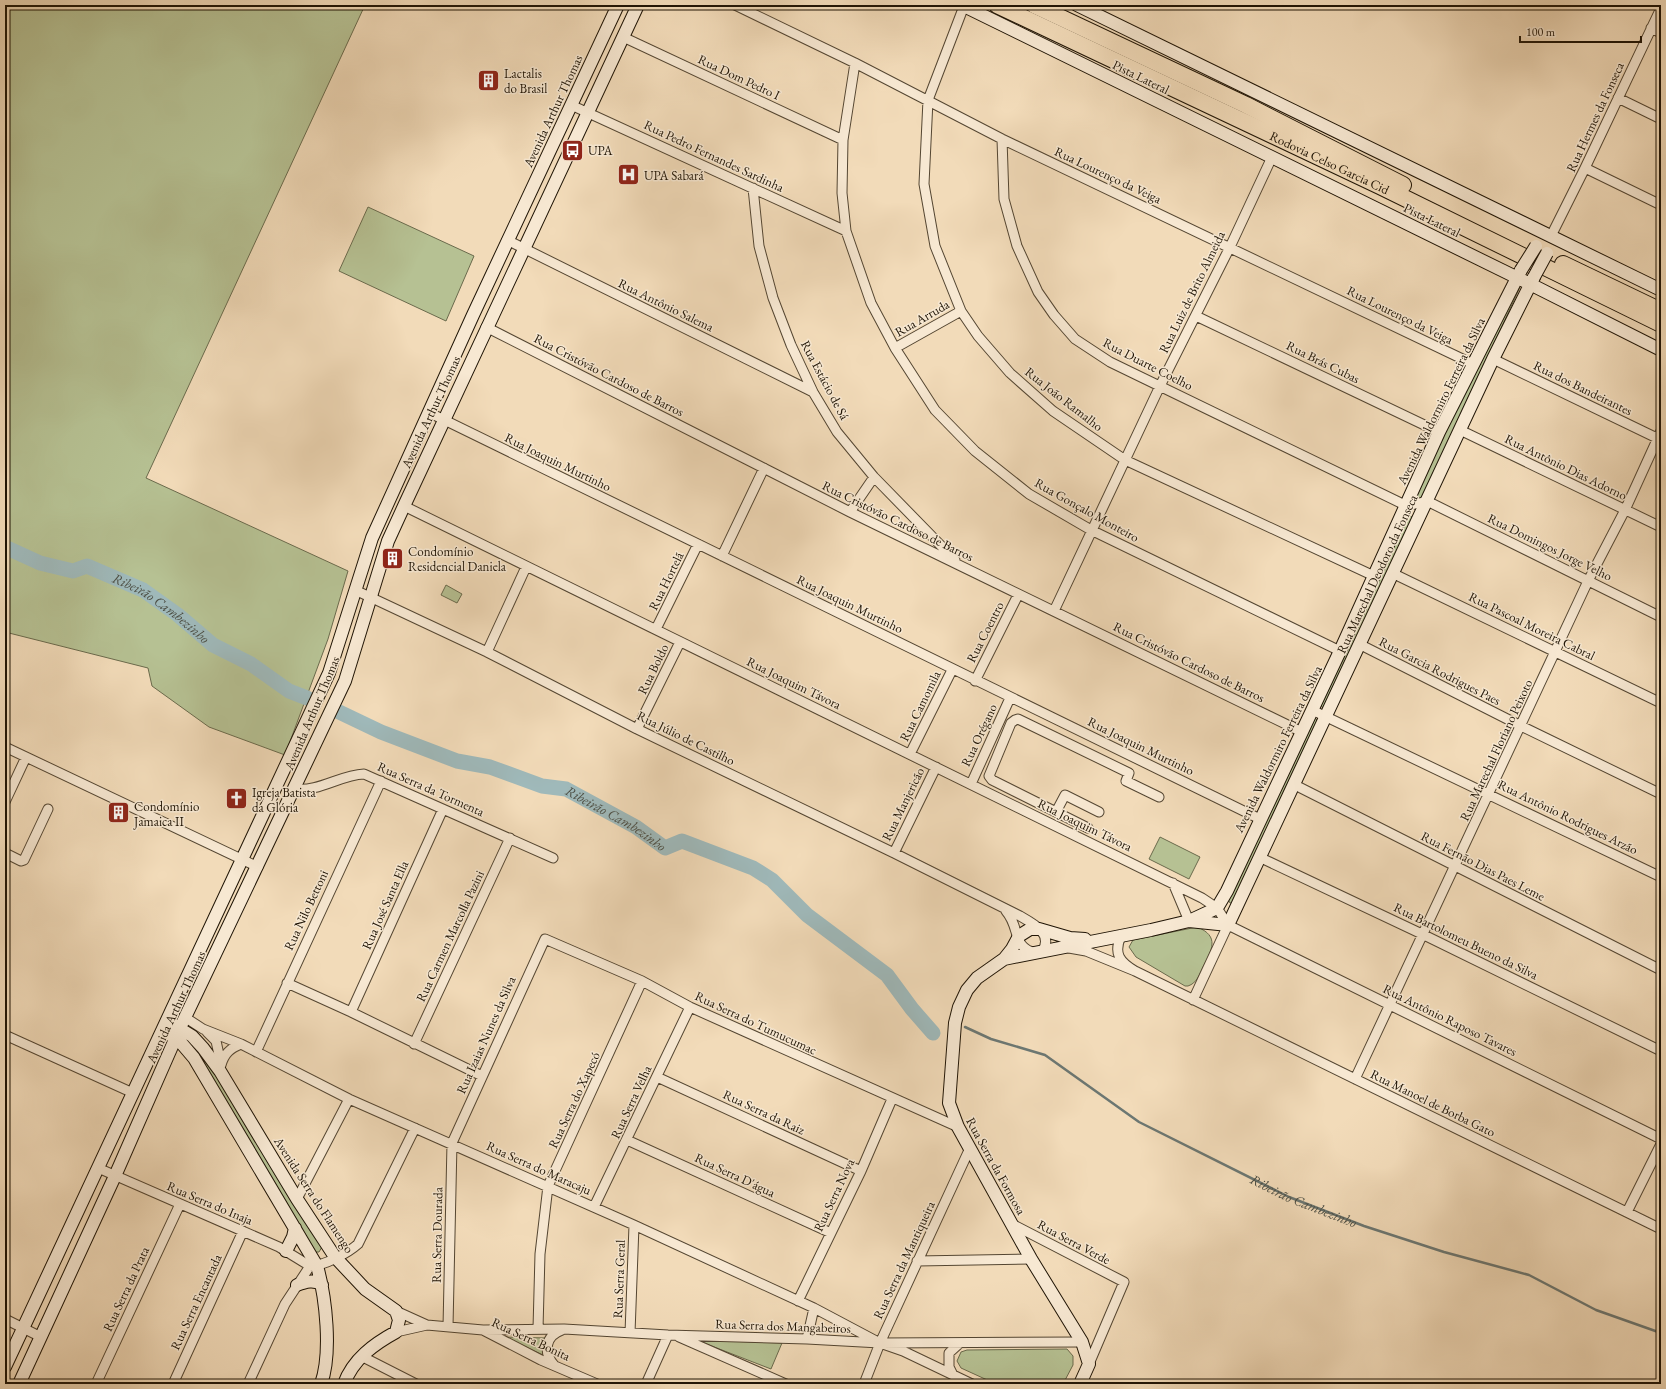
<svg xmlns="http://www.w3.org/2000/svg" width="1666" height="1389" viewBox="0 0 1666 1389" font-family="'EB Garamond',serif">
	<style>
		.green { fill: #b6c193; stroke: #6a6a4c }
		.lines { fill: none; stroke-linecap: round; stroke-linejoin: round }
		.stream { stroke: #6c7772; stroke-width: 2.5 }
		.river { stroke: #9fb9ba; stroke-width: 15 }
		.street-casing { stroke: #544632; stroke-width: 11 }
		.secondary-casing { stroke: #1f1405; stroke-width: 14 }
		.highway-casing { stroke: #1f1405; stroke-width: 18 }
		.street { stroke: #f7e8d2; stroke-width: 9 }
		.secondary { stroke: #f7e8d2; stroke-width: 12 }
		.highway { stroke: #f2dbb9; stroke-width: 16 }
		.secondary-bridge-casing { stroke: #1f1405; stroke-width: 14; stroke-linecap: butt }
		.secondary-bridge { stroke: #f7e8d2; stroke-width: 12 }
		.labels { text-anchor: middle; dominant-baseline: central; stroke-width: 3; stroke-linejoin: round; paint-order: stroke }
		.poi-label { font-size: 13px; fill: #1f1405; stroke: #f7e8d2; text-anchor: start }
		.street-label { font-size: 13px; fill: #1f1405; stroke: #f7e8d2 }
		.water-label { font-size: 14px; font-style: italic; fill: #4c4e44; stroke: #f7e8d2 }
	</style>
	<rect width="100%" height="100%" fill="#f2dbb9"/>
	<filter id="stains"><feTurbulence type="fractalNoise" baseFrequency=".005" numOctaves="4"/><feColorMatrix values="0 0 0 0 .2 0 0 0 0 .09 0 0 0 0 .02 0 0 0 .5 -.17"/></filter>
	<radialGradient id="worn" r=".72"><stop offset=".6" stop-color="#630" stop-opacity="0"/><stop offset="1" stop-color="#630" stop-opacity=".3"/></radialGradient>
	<path class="green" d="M5,5H365L146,478L348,571L328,639L285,755L209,727L152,686L148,668L5,632Z
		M368,207L474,256L446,321L339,271Z
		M1514,284L1521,285L1422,499H1416V495Z
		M1407,516H1411L1412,518L1324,708L1320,706Z
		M446,585L462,594L457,603L441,595Z
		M1315,718L1318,721L1232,903H1230L1228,899Z
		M1160,837L1200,857L1189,879L1149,859Z
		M1197,927C1220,936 1212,950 1203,967C1199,975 1197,983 1188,986H1185L1136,957L1129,947L1133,940Z
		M207,1059L322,1247L319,1252H315L202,1062Z
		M504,1337L547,1338L543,1355Z
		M696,1340L782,1343L771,1369Z
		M1067,1349L1073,1356V1365L1063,1384H996L961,1368L957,1361L961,1352L967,1350Z"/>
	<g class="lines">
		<path class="stream" id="s1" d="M965,1027L991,1039L1045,1055L1139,1122L1289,1197L1364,1226L1444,1252L1529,1275L1596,1310L1661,1333"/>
		<g class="river">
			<path id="s2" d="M5,547L40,563L73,571L87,566L143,590L178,615L213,645L251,664L289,691L307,698"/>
			<path id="s3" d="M337,711L381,732L457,761L490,767L542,786L566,789L636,827L665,848L682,841L753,868L772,880L807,915L887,975L912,1009L933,1033"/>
		</g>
		<defs>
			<path id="street" d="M735,5L855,63L1002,139L1473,364
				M964,6L928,100L924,184L935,246L961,311L978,336L1010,373L1053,411L1125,460L1374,576
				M1651,28L1661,33
				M623,37L843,140
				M855,63L843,140L842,193L846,231L871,303L895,348L935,410L975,451L1029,494L1091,530L1340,651
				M1618,98L1661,119
				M571,105L846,231
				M1002,139L1004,199L1017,246L1038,292L1054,315L1075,339L1110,362L1407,506L1427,501L1661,617
				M1585,168L1661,205
				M753,188L759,246L773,298L791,345L813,392L837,432L874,477L955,560
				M1551,236L1585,168L1661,8
				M507,240L813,392
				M1196,316L1439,432
				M486,327L850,512L1302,732
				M895,348L961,311
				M1493,359L1661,440
				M428,412L1260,819
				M1460,430L1661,527
				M404,506L1202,898L1217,908L1228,925
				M850,512L874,477
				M722,556L764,468
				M1392,573L1661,703
				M355,590L487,652L637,729L894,853L1020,916C1034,924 1054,934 1042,952
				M1054,611L1160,386L1230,247L1272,157
				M656,629L698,544
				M1359,644L1521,726L1661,794
				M487,652L526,567
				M975,681L1018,595
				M1312,710L1661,877
				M637,729L680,642
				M5,747L258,867
				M910,754L952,670
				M971,784L1010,698
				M1293,784L1661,970
				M295,789C319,792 340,775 364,774L553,858
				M5,802L26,757
				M1056,812L1065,795L1099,812
				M1088,828L992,780L989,776L1011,723L1015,720L1018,719L1129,773L1126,781L1159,797
				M5,853L21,861L24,860L48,809
				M894,853L936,767
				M1259,857L1424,935L1661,1051
				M1173,883L1189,921
				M1006,911C1021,928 1011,947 1036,953
				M1228,925L1661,1139
				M1069,948L1086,951L1135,971C1120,962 1113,954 1121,936
				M1135,971L1661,1229
				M287,983L351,1012L482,1076
				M1193,1000L1228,925
				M351,1012L443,809
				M186,1018L203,1029L241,1044L349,1099L634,1225L814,1308L880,1343L903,1351L972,1384
				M207,1032L216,1041L221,1064
				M5,1035L133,1093
				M414,1044L510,838
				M256,1052L381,781
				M221,1065C224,1054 230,1048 241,1044
				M657,1077L861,1171
				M1355,1079L1588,581L1625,510L1661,431
				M627,1140L831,1233
				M98,1168L279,1247L310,1266
				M297,1199L349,1099
				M594,1207L690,1007
				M1627,1212L1661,1144
				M1012,1224L1124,1282L1089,1364
				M917,1261L1031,1259
				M798,1301L861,1171L892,1099
				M396,1311L427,1325L483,1330L541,1360L597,1384
				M5,1319L41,1337
				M448,1327L452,1143L545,939L642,981L690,1007L958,1127
				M538,1329L540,1254L548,1186L642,981
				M483,1330L564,1329L668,1335L807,1339L880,1343L1082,1342
				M396,1332L427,1325
				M630,1333L634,1225
				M679,1337L786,1384
				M807,1339L814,1308
				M361,1356L416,1384
				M554,1365C543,1352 545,1336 562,1330
				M953,1375L949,1367V1353L960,1343
				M96,1384L180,1204
				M173,1384L243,1231
				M248,1384L285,1304L310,1266C324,1266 348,1253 358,1244L415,1128
				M646,1384L668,1335
				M864,1384L880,1343L970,1148"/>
			<path id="secondary" d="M962,5L1530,284L1661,350
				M1077,5L1661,290
				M1189,921L1228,925L1493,359L1534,277
				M1004,959L1151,930L1189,921L1217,908L1227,891L1340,651L1439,432L1521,270
				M174,1025L192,1036L203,1048L220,1071L297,1199L335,1257L365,1289L396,1311L399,1320L396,1332C374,1344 353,1359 344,1384
				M170,1035L177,1038L194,1058L317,1266C326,1298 332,1353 321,1384
				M286,1251L293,1237L295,1228
				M297,1285C305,1282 314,1279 322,1285
				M5,1367L329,673L372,538L473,315L618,5
				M19,1384L115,1176L180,1028L345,681L388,541L404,506L638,5
				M1080,1384L1089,1364L1082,1342L1031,1259L958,1127L949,1103L955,1023L959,1007L967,990L977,978L1004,959L1012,949L1019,936L1030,929H1039L1070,938L1085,939"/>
			<g id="highway">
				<path id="s4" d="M997,5L1380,186L1661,324"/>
				<path d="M1034,5L1246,105L1403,185"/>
				<path d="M1563,264L1661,311"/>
			</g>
		</defs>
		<use href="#street" class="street-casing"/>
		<use href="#secondary" class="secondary-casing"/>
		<use href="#highway" class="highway-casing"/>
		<use href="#street" class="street"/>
		<use href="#secondary" class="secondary"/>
		<use href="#highway" class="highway"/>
		<defs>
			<path id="secondary-bridge" d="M1521,270L1536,246
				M1534,277L1547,253"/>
		</defs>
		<use href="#secondary-bridge" class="secondary-bridge-casing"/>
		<use href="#secondary-bridge" class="secondary-bridge"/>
	</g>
	<defs>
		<symbol id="building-square" viewBox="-11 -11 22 22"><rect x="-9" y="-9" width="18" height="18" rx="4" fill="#8f2418" stroke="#f7e8d2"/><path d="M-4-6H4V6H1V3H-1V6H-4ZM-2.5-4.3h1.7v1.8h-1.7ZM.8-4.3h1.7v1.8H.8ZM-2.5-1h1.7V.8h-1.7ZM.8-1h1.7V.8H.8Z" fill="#fff"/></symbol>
		<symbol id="bus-square" viewBox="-11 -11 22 22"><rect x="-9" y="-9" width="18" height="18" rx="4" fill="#8f2418" stroke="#f7e8d2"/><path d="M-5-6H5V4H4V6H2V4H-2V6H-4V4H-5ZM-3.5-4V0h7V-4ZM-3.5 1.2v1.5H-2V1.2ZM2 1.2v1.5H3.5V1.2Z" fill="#fff"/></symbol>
		<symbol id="hospital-square" viewBox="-11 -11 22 22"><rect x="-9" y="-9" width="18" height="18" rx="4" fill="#8f2418" stroke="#f7e8d2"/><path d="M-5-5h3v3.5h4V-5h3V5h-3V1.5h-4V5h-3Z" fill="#fff"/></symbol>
		<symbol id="church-square" viewBox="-11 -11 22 22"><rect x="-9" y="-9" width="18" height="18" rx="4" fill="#8f2418" stroke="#f7e8d2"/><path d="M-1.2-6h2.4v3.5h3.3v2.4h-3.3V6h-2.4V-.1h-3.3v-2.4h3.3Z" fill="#fff"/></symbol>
	</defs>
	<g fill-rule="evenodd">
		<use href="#building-square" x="476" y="68" width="25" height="25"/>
		<use href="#bus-square" x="560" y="138" width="25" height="25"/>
		<use href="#hospital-square" x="616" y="162" width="25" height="25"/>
		<use href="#building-square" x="380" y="546" width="25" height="25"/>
		<use href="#church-square" x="224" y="786" width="25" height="25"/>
		<use href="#building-square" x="106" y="800" width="25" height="25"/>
	</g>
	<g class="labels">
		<g class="poi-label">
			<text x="504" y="73">Lactalis<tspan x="504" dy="15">do Brasil</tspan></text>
			<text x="588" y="150">UPA</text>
			<text x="644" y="175">UPA Sabará</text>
			<text x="408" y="551">Condomínio<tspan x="408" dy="15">Residencial Daniela</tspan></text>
			<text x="252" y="792">Igreja Batista<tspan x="252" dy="15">da Glória</tspan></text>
			<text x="134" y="806">Condomínio<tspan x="134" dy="15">Jamaica II</tspan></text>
		</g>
		<g class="street-label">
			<text transform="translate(739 77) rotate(25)">Rua Dom Pedro I</text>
			<text transform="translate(1141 77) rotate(26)">Pista Lateral</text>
			<text transform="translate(553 111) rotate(-65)">Avenida Arthur Thomas</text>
			<text transform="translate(1595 117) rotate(-65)">Rua Hermes da Fonseca</text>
			<text transform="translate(714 156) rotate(25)">Rua Pedro Fernandes Sardinha</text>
			<text stroke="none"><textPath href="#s4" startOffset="368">Rodovia Celso Garcia Cid</textPath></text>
			<text transform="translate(1108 175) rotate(25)">Rua Lourenço da Veiga</text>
			<text transform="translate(1432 220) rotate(26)">Pista Lateral</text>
			<text transform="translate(1192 292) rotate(-64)">Rua Luiz de Brito Almeida</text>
			<text transform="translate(666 305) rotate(26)">Rua Antônio Salema</text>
			<text transform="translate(1400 315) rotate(26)">Rua Lourenço da Veiga</text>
			<text transform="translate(922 318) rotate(-30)">Rua Arruda</text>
			<text transform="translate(1323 362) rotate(26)">Rua Brás Cubas</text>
			<text transform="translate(1148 364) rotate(27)">Rua Duarte Coelho</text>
			<text transform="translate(609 375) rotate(27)">Rua Cristóvão Cardoso de Barros</text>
			<text transform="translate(825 380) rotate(62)">Rua Estácio de Sá</text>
			<text transform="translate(1583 388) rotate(26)">Rua dos Bandeirantes</text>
			<text transform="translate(1064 399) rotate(38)">Rua João Ramalho</text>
			<text transform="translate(1441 401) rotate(-64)">Avenida Waldormiro Ferreira da Silva</text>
			<text transform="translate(431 412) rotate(-65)">Avenida Arthur Thomas</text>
			<text transform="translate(558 462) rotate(26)">Rua Joaquin Murtinho</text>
			<text transform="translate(1566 467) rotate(26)">Rua Antônio Dias Adorno</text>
			<text transform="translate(1087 510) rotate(29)">Rua Gonçalo Monteiro</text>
			<text transform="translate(898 521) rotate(26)">Rua Cristóvão Cardoso de Barros</text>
			<text transform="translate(1550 547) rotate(26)">Rua Domingos Jorge Velho</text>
			<text transform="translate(1377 574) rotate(-65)">Rua Marechal Deodoro da Fonseca</text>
			<text transform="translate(666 581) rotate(-64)">Rua Hortelã</text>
			<text transform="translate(850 604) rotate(26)">Rua Joaquin Murtinho</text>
			<text transform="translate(1532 626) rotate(26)">Rua Pascoal Moreira Cabral</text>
			<text transform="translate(985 632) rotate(-63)">Rua Coentro</text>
			<text transform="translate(1189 662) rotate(26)">Rua Cristóvão Cardoso de Barros</text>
			<text transform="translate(653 669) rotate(-64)">Rua Boldo</text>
			<text transform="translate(1440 671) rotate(27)">Rua Garcia Rodrigues Paes</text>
			<text transform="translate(794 683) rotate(26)">Rua Joaquim Távora</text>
			<text transform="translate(920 706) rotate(-64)">Rua Camomila</text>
			<text transform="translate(312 713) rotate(-67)">Avenida Arthur Thomas</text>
			<text transform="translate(979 735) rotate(-65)">Rua Orégano</text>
			<text transform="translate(686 738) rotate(26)">Rua Júlio de Castilho</text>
			<text transform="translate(1141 746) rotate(26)">Rua Joaquin Murtinho</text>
			<text transform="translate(1278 749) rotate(-64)">Avenida Waldormiro Ferreira da Silva</text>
			<text transform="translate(1496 750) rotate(-65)">Rua Marechal Floriano Peixoto</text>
			<text transform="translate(431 789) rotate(24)">Rua Serra da Tormenta</text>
			<text transform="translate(903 804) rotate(-64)">Rua Manjericão</text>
			<text transform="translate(1568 817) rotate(26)">Rua Antônio Rodrigues Arzão</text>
			<text transform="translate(1085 825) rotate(26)">Rua Joaquim Távora</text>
			<text transform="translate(1483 866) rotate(27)">Rua Fernão Dias Paes Leme</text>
			<text transform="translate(385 905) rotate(-66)">Rua José Santa Ella</text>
			<text transform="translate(306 910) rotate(-65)">Rua Nilo Bettoni</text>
			<text transform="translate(450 936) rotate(-65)">Rua Carmen Marcolla Pazini</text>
			<text transform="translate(1466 941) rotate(26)">Rua Bartolomeu Bueno da Silva</text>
			<text transform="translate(176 1007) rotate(-65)">Avenida Arthur Thomas</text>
			<text transform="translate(1450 1020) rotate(26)">Rua Antônio Raposo Tavares</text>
			<text transform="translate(756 1023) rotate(25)">Rua Serra do Tumucumac</text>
			<text transform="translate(486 1035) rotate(-66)">Rua Izaias Nunes da Silva</text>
			<text transform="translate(574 1100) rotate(-65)">Rua Serra do Xapecó</text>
			<text transform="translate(631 1102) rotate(-65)">Rua Serra Velha</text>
			<text transform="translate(1433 1103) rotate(26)">Rua Manoel de Borba Gato</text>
			<text transform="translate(764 1112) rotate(25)">Rua Serra da Raiz</text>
			<text transform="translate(996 1166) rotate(61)">Rua Serra da Formosa</text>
			<text transform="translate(539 1168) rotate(24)">Rua Serra do Maracaju</text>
			<text transform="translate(735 1175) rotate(25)">Rua Serra D'água</text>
			<text transform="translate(314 1195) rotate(57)">Avenida Serra do Flamengo</text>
			<text transform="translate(834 1195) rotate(-65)">Rua Serra Nova</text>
			<text transform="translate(210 1203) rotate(23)">Rua Serra do Inaja</text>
			<text transform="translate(437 1235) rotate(-89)">Rua Serra Dourada</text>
			<text transform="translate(1074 1242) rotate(28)">Rua Serra Verde</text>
			<text transform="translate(904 1260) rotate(-65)">Rua Serra da Mantiqueira</text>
			<text transform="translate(619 1279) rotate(-88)">Rua Serra Geral</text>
			<text transform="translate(126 1289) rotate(-65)">Rua Serra da Prata</text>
			<text transform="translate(196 1302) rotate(-65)">Rua Serra Encantada</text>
			<text transform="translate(783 1326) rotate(2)">Rua Serra dos Mangabeiros</text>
			<text transform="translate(531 1339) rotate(25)">Rua Serra Bonita</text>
		</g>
		<g class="water-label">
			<text stroke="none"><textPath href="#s2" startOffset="173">Ribeirão Cambezinho</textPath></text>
			<text stroke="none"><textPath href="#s3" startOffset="301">Ribeirão Cambezinho</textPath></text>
			<text stroke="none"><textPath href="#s1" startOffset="383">Ribeirão Cambezinho</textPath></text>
		</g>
	</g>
	<rect width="1666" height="1389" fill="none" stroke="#f2dbb9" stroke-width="20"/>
	<rect x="6" y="6" width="1654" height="1377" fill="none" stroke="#1f1405" stroke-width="2"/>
	<rect x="10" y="10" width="1646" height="1369" fill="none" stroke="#1f1405"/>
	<path d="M1520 36v6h121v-6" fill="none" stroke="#1f1405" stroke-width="2"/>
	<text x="1526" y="36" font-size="12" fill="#1f1405" stroke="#f7e8d2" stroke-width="3" paint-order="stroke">100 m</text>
	<rect width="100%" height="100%" filter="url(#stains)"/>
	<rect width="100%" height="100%" fill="url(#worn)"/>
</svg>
